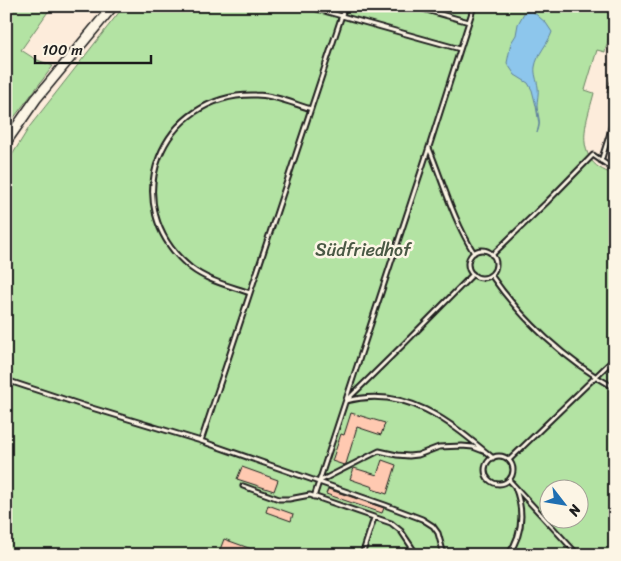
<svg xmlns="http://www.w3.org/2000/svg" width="621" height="561" viewBox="0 0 621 561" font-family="Sriracha,sans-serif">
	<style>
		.green { fill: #b3e3a3; stroke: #688060; fill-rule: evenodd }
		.water { fill: #8dc6ec; stroke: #608299 }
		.building { fill: #ffc9b1; stroke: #1c1c1c }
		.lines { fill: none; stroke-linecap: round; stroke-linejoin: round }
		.lane-casing { stroke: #1c1c1c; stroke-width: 7 }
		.secondary-casing { stroke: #1c1c1c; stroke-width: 12 }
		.lane { stroke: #fcf5e5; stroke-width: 3 }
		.secondary { stroke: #fcf5e5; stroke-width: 9 }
		.labels { text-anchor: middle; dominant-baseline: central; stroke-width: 5; stroke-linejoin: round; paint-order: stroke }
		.park-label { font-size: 18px; fill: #495844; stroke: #fcf5e5 }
	</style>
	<rect width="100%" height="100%" fill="#fdecdb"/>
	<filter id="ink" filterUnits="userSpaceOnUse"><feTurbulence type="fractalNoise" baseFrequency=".02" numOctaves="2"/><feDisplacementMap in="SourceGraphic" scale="10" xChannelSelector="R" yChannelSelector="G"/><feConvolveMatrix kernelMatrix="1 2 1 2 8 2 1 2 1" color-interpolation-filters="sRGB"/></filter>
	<g filter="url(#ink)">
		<path class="green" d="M6,6H52L21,50L35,59L53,66L6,128Z
			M124,6H615V15L605,52L597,50L585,90L594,93C589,114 577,141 592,161C597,168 607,172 615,175V555H6V165L30,126ZM548,488H578V518H548Z"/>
		<path class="water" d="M531,10L546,23L552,32C548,44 537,54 535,67C534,74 537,80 538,87C539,93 537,100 537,106C538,119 542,121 537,133L539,124L536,106L532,90L528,83L515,75L507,63L511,43L516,35L518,24L524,13Z"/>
		<path class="building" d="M613,70L615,71V94L607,92Z
			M351,413L385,423L381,435L357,427L346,464L344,465L332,461L341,434L344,435Z
			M382,460L396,465L387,494L372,489L373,487L350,479L354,468L377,475Z
			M242,467L278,480L274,491L237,479Z
			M328,489L384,508L382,513L326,494Z
			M268,505L293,514L291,521L266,512Z
			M224,539L265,554L264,555H218Z"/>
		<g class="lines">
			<defs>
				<path id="lane" d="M306,6L460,49
					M412,6L469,22
					M429,148C444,185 453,219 474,253
					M601,161L609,136L615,111
					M468 264a14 14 0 1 1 28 0a14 14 0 1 1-28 0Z
					M492,255L546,203L593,155L609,166L615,169
					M491,275C522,320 566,361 615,388
					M250,293C230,286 208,281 191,268C115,207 160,92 256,95C274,95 294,104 311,109
					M6,380L82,405L201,441L385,505L422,519L433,526L438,533L444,555
					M346,401L406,342L473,274
					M346,401C406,385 449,421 493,458
					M201,441L345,6
					M485 470a14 14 0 1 1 28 0a14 14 0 1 1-28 0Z
					M509,460L615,358
					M509,480L578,555
					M320,481L379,451L397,455L409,456L418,455L439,447L462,446L473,447L486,452
					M243,486L279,499H289L310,495L391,523L401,531L417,555
					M314,497L429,147L474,6
					M362,555L374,518
					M508,555C523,534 524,510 515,487"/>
				<path id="secondary" d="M6,142L36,99L113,6"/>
			</defs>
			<use href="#lane" class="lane-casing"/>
			<use href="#secondary" class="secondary-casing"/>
			<use href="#lane" class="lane"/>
			<use href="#secondary" class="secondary"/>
		</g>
	</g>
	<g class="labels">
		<g class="park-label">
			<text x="363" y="250">Südfriedhof</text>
		</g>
	</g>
	<rect width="621" height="561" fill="none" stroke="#fcf5e5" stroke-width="25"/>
	<rect x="12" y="12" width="596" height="536" fill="none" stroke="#1c1c1c" stroke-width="2" filter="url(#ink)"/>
	<g transform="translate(564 504) rotate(121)"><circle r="24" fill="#fcf5e5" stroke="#a29e95"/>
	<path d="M0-4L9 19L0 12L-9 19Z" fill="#1f6fb2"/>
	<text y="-8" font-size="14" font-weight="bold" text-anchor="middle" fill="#1c1c1c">N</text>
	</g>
	<path d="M35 55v8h116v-8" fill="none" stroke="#1c1c1c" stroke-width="2.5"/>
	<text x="42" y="55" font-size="15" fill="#1c1c1c" stroke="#fcf5e5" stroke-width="4" paint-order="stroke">100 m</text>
</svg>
